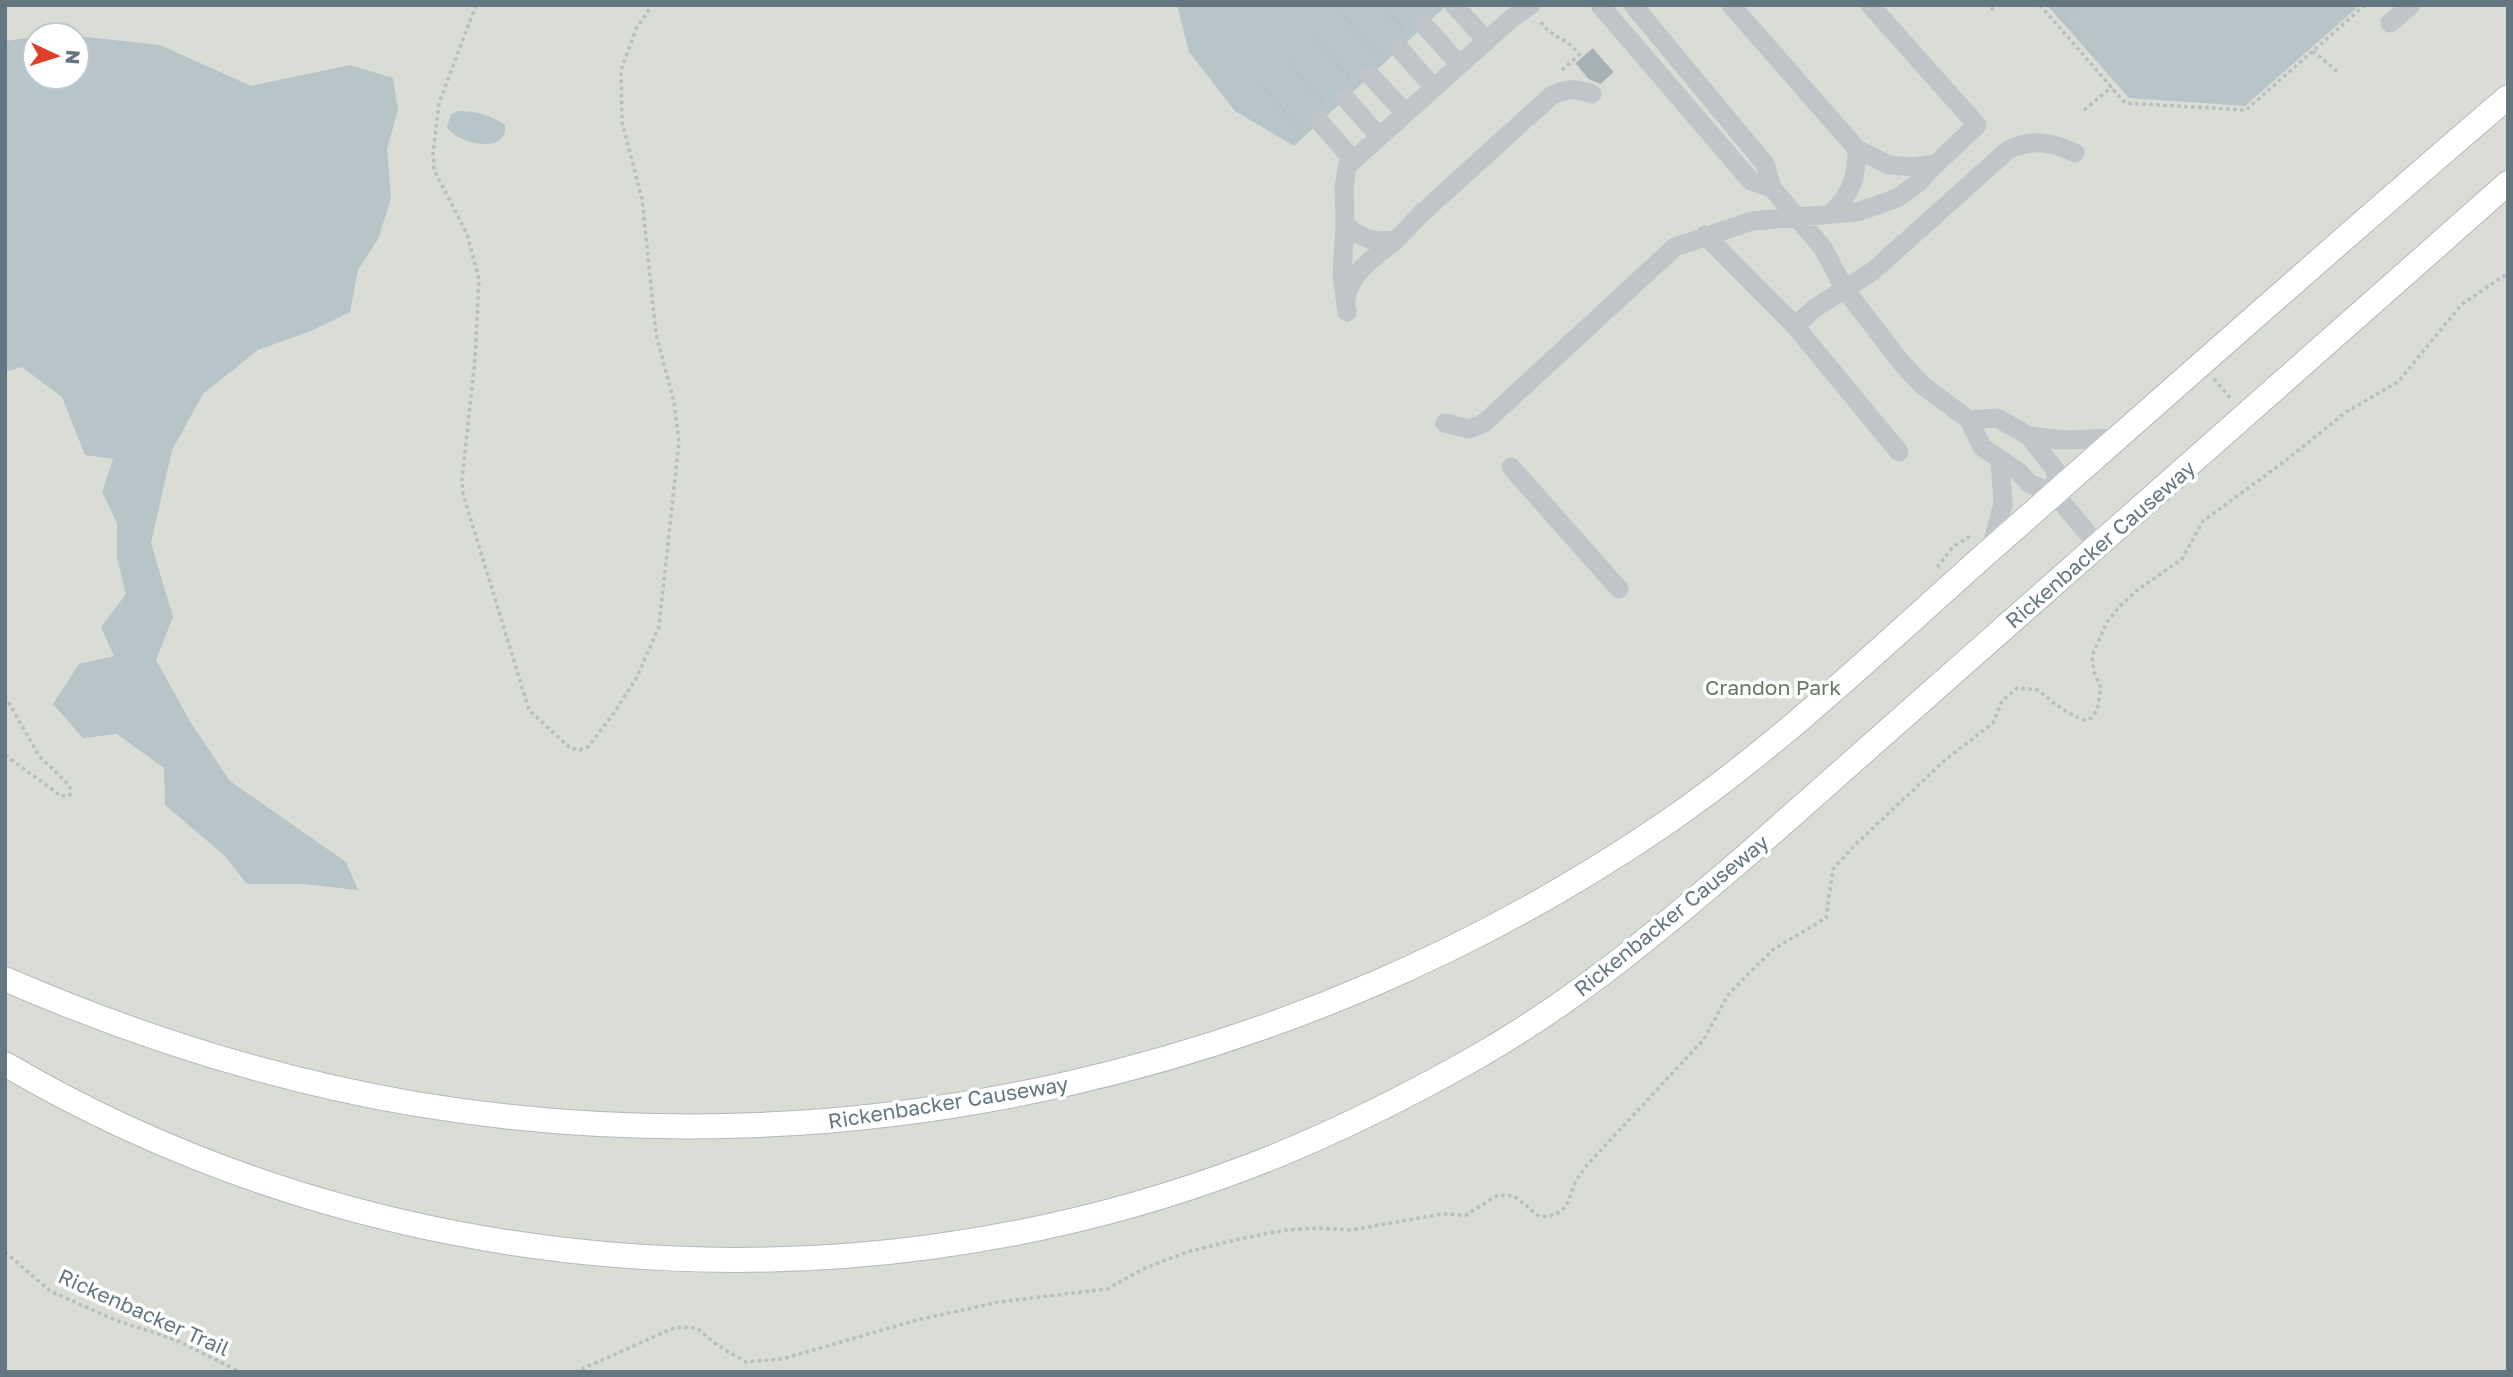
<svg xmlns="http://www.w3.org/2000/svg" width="2513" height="1377" viewBox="0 0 2513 1377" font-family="'Golos Text',sans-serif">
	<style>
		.green { fill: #d9ddd5; fill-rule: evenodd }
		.water { fill: #b7c5c8 }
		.building { fill: #a6b1b5; stroke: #dadad8; stroke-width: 2 }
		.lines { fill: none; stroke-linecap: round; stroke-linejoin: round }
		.major-casing { stroke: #b3b9bc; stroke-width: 26 }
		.path { stroke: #babec0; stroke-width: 3.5; stroke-dasharray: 3.5 3.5; stroke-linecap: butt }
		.minor { stroke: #bfc5c8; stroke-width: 19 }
		.major { stroke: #fff; stroke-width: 24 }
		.labels { text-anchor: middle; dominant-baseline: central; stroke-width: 7; stroke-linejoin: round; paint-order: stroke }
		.street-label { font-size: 21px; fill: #647780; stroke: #fff }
		.park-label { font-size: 21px; fill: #697862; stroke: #fff }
	</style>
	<rect width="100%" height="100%" fill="#f8f8f5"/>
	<path class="green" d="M5,5H2508V1372H5ZM35,35H77V77H35Z"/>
	<path class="water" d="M1177,5H1447L1294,146L1235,111L1189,52Z
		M2047,5H2360L2245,106L2129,98Z
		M77,36L160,45L251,86L350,65L393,78L398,110L387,149L391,199L378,239L358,270L350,312L311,331L258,350L203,394L172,450L151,543L173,617L156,660L191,723L230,781L346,862L358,890L303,884H247L225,856L165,805L164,768L117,734L83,738L53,704L79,664L114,656L101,627L126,594L117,558V523L102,492L113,459L85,455L62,397L22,367L5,372V41L35,37V77H77Z
		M459,111C476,111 491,115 505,125C508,156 457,144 447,127L451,114Z"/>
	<path class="building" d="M1593,47L1615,72L1601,85L1588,80L1574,63Z"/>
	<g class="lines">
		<defs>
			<path id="major" d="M5,979C136,1036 275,1080 416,1104C848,1176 1299,1072 1660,827C1775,749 1876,652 1979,560C2155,405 2330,249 2508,97
				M5,1064C376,1282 842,1320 1245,1168C1324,1138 1401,1100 1475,1058C1574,1002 1661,929 1747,855L2508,183"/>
		</defs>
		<use href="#major" class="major-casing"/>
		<path class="path" d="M476,5L439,103L433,153L434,170L467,234L479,279L475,359L462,480L463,494L529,710L570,748L580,750L588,747L614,713L637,677L659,626L679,442L674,402L656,334L642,199L622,122L621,70L636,29L652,5
			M1382,5L1405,31
			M2040,5L2125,103L2246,110L2365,5
			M2050,5L2082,41
			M2354,6V5
			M1991,10L1996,5
			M1340,12L1382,59
			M2062,19L2077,5
			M1541,22C1552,39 1566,36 1579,55L1561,71
			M1314,37L1351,78
			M2313,51L2339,73
			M1288,61L1324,102
			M1260,83L1302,132
			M2084,110L2112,87
			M2214,379L2232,400
			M1937,567L1953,547L1972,535
			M5,696L39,756L69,785L71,790L70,795L61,796L5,755
			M5,1252L50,1291L115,1320L176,1340L240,1372
			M575,1372L676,1327L697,1328L717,1345L746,1362L782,1359L917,1320L999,1302L1107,1289L1145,1268L1187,1252L1239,1239L1286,1230L1320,1228L1351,1230L1442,1214L1466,1215L1498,1195L1514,1196L1540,1217C1567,1214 1566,1207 1574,1185C1577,1178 1583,1171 1587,1165L1704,1039L1728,995L1750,972L1774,949L1826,918L1833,869L1857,843L1945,760L1993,723L2002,701L2017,688L2038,690L2055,704L2074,716L2084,720L2091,718L2097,710L2101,688L2094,672L2092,656L2107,622L2120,606L2136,591L2182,559L2203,521L2285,461L2346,412L2398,382L2461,305L2508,273"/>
		<path class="minor" d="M1454,5L1487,41
			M1600,5L1751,181L1772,188
			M1633,5L1765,164L1772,188L1823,248L1844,288L1900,361L1922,385L1969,420L1982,447L2019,472L2029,483L2055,494L2098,546
			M1731,5L1857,149L1889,165L1913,167L1936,164L1977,125L1870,5
			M2390,23L2411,5
			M1424,25L1460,65
			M1399,48L1434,88
			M1370,75L1405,113
			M1345,98L1380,137
			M1319,121L1353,160
			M1833,212C1853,189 1856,180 1857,149
			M1345,225C1362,239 1375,243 1396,240L1422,213L1551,96C1567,88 1576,88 1592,94
			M1705,235L1795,326L1899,452
			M1346,297C1353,270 1375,257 1396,240
			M1347,312L1342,275L1345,225L1344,188L1347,166L1512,18L1531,5
			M1795,326L1815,308L1873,271L2008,150C2032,138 2052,142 2075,153
			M1969,420L1997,418L2029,436L2056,471L2055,494
			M1445,423L1469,429L1484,423L1675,247L1752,221L1857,212L1875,206L1897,198L1918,183L1936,164
			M2029,436L2064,440L2117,438
			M1511,467L1619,589
			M1990,551L2003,504L2000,460"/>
		<use href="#major" class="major"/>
	</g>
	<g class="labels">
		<g class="street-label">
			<text transform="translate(2100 544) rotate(-41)">Rickenbacker Causeway</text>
			<text transform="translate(1671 915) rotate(-39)">Rickenbacker Causeway</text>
			<text transform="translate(948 1102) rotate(-9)">Rickenbacker Causeway</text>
			<text transform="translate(144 1312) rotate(24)">Rickenbacker Trail</text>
		</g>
		<g class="park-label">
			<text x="1773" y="687">Crandon Park</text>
		</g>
	</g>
	<rect width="2513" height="1377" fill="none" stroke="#647780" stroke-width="14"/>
	<g transform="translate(56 56) rotate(94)"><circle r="33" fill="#ffffff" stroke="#c1c9cc" stroke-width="2"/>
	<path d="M0-5L12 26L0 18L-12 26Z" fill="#e13f2c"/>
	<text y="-10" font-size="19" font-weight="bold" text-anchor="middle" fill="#647780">N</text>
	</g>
</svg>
